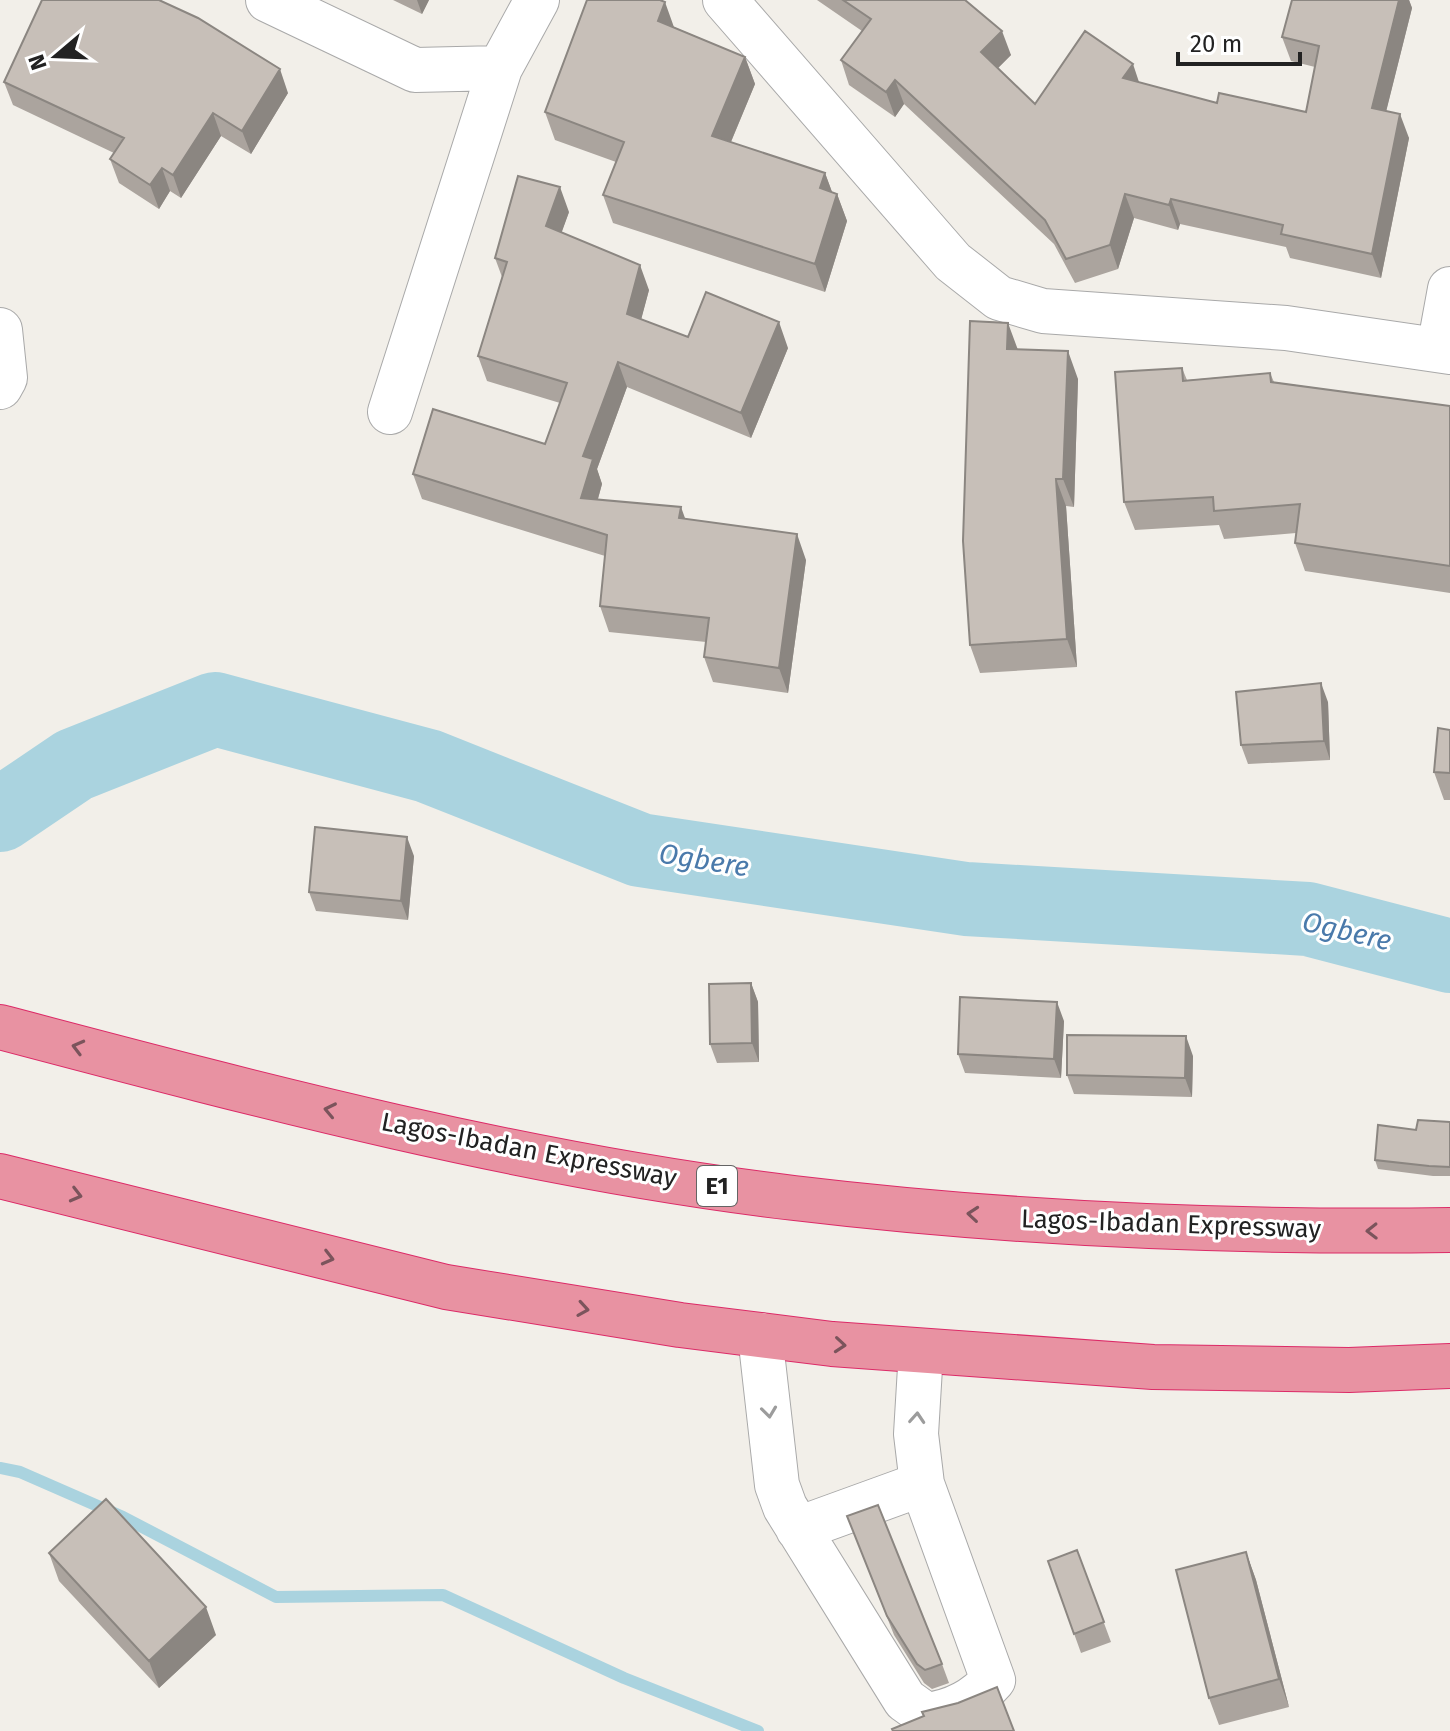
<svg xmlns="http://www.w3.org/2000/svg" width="1450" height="1731" viewBox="0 0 1450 1731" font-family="'Fira Sans',sans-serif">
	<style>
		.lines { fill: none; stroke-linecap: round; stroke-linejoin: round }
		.stream { stroke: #aad3df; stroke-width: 12 }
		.river { stroke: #aad3df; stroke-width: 74 }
		.minor-casing { stroke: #a9a9a9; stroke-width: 46 }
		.highway-casing { stroke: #dc2a67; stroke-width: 46 }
		.minor { stroke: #fff; stroke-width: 44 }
		.highway { stroke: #e892a2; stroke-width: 44 }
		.wall { fill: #aba49e }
		.shaded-wall { fill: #8b8681 }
		.building { fill: #c7bfb8; stroke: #8b8681; stroke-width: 2 }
		.oneway { stroke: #7b545c }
		.oneway2 { stroke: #9c9c9c }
		.labels { text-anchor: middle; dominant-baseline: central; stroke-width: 6; stroke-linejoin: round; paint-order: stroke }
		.shield { fill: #fff; stroke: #646464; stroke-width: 2 }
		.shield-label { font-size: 24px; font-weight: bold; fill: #222 }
		.street-label { font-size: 26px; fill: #222; stroke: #fff }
		.water-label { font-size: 28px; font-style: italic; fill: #4a7aab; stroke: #fff }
	</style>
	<rect width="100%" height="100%" fill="#f2efe9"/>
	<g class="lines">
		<path class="stream" d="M0,1468L20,1472L123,1517L276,1597L443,1595L624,1678L758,1731"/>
		<path class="river" d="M0,815L74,765L215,709L428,766L640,850L966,899L1308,919L1450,956"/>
		<defs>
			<path id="minor" d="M268,0L415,70L500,68
				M725,0L953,262L999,298L1043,311L1286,328L1450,352
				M0,330L5,378L0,387
				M1439,349L1450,289
				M390,412L500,68L537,0
				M760,1335L777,1485L785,1507L905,1700L926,1715C952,1712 976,1700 993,1680L922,1484L916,1434L921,1351
				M798,1529L922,1484"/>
			<path id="highway" d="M0,1027C261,1096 525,1166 794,1198C1011,1224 1231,1233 1450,1230
				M0,1176L446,1287L680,1325L832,1344L1153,1367L1349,1370L1450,1366"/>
		</defs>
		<use href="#minor" class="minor-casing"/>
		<use href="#highway" class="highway-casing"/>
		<use href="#minor" class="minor"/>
		<use href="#highway" class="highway"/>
	</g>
	<path class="wall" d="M393,0H429L422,14Z
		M817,0H965L1011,55L998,68L1035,104L1139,82L1217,103L1306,112L1315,67L1291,61L1282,37L1292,0H1409L1412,8L1386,111L1409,138L1381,278L1290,258L1286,247L1180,224L1178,230L1134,218L1118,269L1075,283L1054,244L904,104L895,117L849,85L841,60L862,31Z
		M674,27L745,57L755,84L731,142L825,173L832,192L837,194L847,221L825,292L613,223L603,195L616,162L555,140L545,112Z
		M4,82L288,93L251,154L221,136L181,198L170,191L159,209L119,183L110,159L114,153L13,105Z
		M569,212L561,233L649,290L641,319L688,337L788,348L751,438L627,387L597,469L602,484L598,499L685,519L806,560L788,693L713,682L704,657L706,642L609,632L600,606L605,556L422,499L413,474L545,444L560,403L487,381L478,356L502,277L495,258Z
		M1018,349L1078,379L1074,507L1066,506L1077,667L980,673L970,645Z
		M1182,368L1187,380L1270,373L1274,382L1450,406V593L1305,571L1295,543L1296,533L1224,539L1219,525L1135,530L1124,502Z
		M1328,702L1330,760L1248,764L1241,745Z
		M1450,730V800H1444L1434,772Z
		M414,856L408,920L316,911L309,892Z
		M751,983L758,1002L759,1062L717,1063L710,1044Z
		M1064,1021L1061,1078L965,1073L958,1054Z
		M1193,1056L1192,1097L1074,1094L1067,1075Z
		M1450,1122V1176H1433L1378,1169L1375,1160L1416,1130Z
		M847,1516L942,1664L949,1683L932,1689L924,1683L894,1635Z
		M1077,1550L1111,1642L1081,1653L1048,1561Z
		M1246,1552L1256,1580L1289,1707L1219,1725L1209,1698Z
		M49,1553L216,1635L159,1688L59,1581Z"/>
	<path class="shaded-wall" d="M417,0H429L422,14Z
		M1399,0H1409L1412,8L1381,132L1372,108Z
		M665,2L675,30L658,21Z
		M1002,31L1011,55L990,76L981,52Z
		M745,57L755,84L722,163L712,136Z
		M1133,64L1141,88L1123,78Z
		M280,69L288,93L251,154L242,131Z
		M895,80L904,104L895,117L886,92Z
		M213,113L221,136L181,198L173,175Z
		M1400,114L1409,138L1381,278L1372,254Z
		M162,168L170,191L159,209L150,185Z
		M825,173L835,200L837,194L847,221L825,292L815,264L820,188Z
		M560,187L569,212L555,251L546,226Z
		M1125,194L1134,218L1118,269L1110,245Z
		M1171,199L1180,224L1178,230L1169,205Z
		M640,265L649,290L636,339L627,314Z
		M779,322L788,348L751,438L741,413Z
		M1008,323L1018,350L1007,349Z
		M1068,351L1078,379L1074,507L1063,479Z
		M618,362L627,387L597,469L602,484L591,523L581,498L583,456Z
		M1056,479L1066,506L1077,667L1067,639Z
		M681,507L690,532L679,518Z
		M797,534L806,560L788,693L779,668Z
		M1321,683L1328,702L1330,760L1324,741Z
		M407,837L414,856L408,920L401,901Z
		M751,983L758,1002L759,1062L752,1043Z
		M1057,1002L1064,1021L1061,1078L1054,1059Z
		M1186,1036L1193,1056L1192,1097L1185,1078Z
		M1246,1552L1256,1580L1289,1707L1279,1679Z
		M206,1607L216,1635L159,1688L149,1661Z"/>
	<path class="building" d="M42,0H159L198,18L280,69L242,131L213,113L173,175L162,168L150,185L110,159L124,138L4,82Z
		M587,0H660L665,2L658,21L745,57L712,136L825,173L820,188L837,194L815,264L603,195L624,142L545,112Z
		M843,0H965L1002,31L981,52L1035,104L1085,31L1133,64L1123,78L1217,103L1219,93L1306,112L1319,46L1282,37L1292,0H1399L1372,108L1400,114L1372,254L1281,234L1283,225L1171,199L1169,205L1125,194L1110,245L1066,259L1045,220L895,80L886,92L841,60L871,19Z
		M518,176L560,187L546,226L640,265L627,314L688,337L706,292L779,322L741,413L618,362L583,456L593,459L581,498L681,507L679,518L797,534L779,668L704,657L709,618L600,606L607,535L413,474L433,409L545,444L567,383L478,356L507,262L495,258Z
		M970,321L1008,323L1007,349L1068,351L1063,479H1056L1067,639L970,645L963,541Z
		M1182,368L1183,381L1270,373L1271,382L1450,406V566L1295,543L1300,504L1214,511L1213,497L1124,502L1115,372Z
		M1321,683L1324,741L1241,745L1236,692Z
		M1438,728L1450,730V773L1434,772Z
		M315,827L407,837L401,901L309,892Z
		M751,983L752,1043L710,1044L709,984Z
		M960,997L1057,1002L1054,1059L958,1054Z
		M1067,1035L1186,1036L1185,1078L1067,1075Z
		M1418,1120L1450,1122V1167L1429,1166L1375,1160L1378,1125L1416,1130Z
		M106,1499L206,1607L149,1661L49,1553Z
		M878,1505L942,1664L931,1668L925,1670L917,1664L887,1616L847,1516Z
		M1077,1550L1104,1622L1074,1634L1048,1561Z
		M1246,1552L1279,1679L1209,1698L1176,1570Z
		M997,1687L1014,1731H893L892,1729L924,1716L922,1712L958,1703Z"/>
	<defs><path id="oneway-chevron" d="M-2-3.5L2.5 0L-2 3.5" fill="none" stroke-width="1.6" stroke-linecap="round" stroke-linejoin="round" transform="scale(2)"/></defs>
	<g class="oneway">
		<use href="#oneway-chevron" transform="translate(78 1047) rotate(-165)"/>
		<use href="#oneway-chevron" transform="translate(330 1110) rotate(-168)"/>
		<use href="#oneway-chevron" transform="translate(76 1195) rotate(14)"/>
		<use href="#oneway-chevron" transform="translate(973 1214) rotate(-175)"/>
		<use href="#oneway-chevron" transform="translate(1372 1231) rotate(179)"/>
		<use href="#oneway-chevron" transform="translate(328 1258) rotate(14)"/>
		<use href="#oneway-chevron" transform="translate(583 1309) rotate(9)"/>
		<use href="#oneway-chevron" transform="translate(840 1345) rotate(5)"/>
	</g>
	<g class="oneway2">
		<use href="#oneway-chevron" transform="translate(769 1412) rotate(83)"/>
		<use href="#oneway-chevron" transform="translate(917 1418) rotate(-86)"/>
	</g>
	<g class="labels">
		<rect class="shield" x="697" y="1166" width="40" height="40" rx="6"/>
		<g class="shield-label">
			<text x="717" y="1186">E1</text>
		</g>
		<g class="street-label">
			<text transform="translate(529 1150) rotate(11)">Lagos-Ibadan Expressway</text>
			<text transform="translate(1171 1224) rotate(2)">Lagos-Ibadan Expressway</text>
		</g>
		<g class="water-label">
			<text transform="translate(704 860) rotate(9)">Ogbere</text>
			<text transform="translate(1347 931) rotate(13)">Ogbere</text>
		</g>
	</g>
	<g transform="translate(56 56) rotate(251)" stroke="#ffffff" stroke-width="6" paint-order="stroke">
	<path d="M0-6L14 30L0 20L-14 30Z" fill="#222222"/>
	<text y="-12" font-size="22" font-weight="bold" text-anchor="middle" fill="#222222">N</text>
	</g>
	<path d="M1178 52v12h122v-12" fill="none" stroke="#222222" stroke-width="4"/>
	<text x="1190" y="52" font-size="24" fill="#222222" stroke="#ffffff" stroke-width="6" paint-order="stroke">20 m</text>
</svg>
